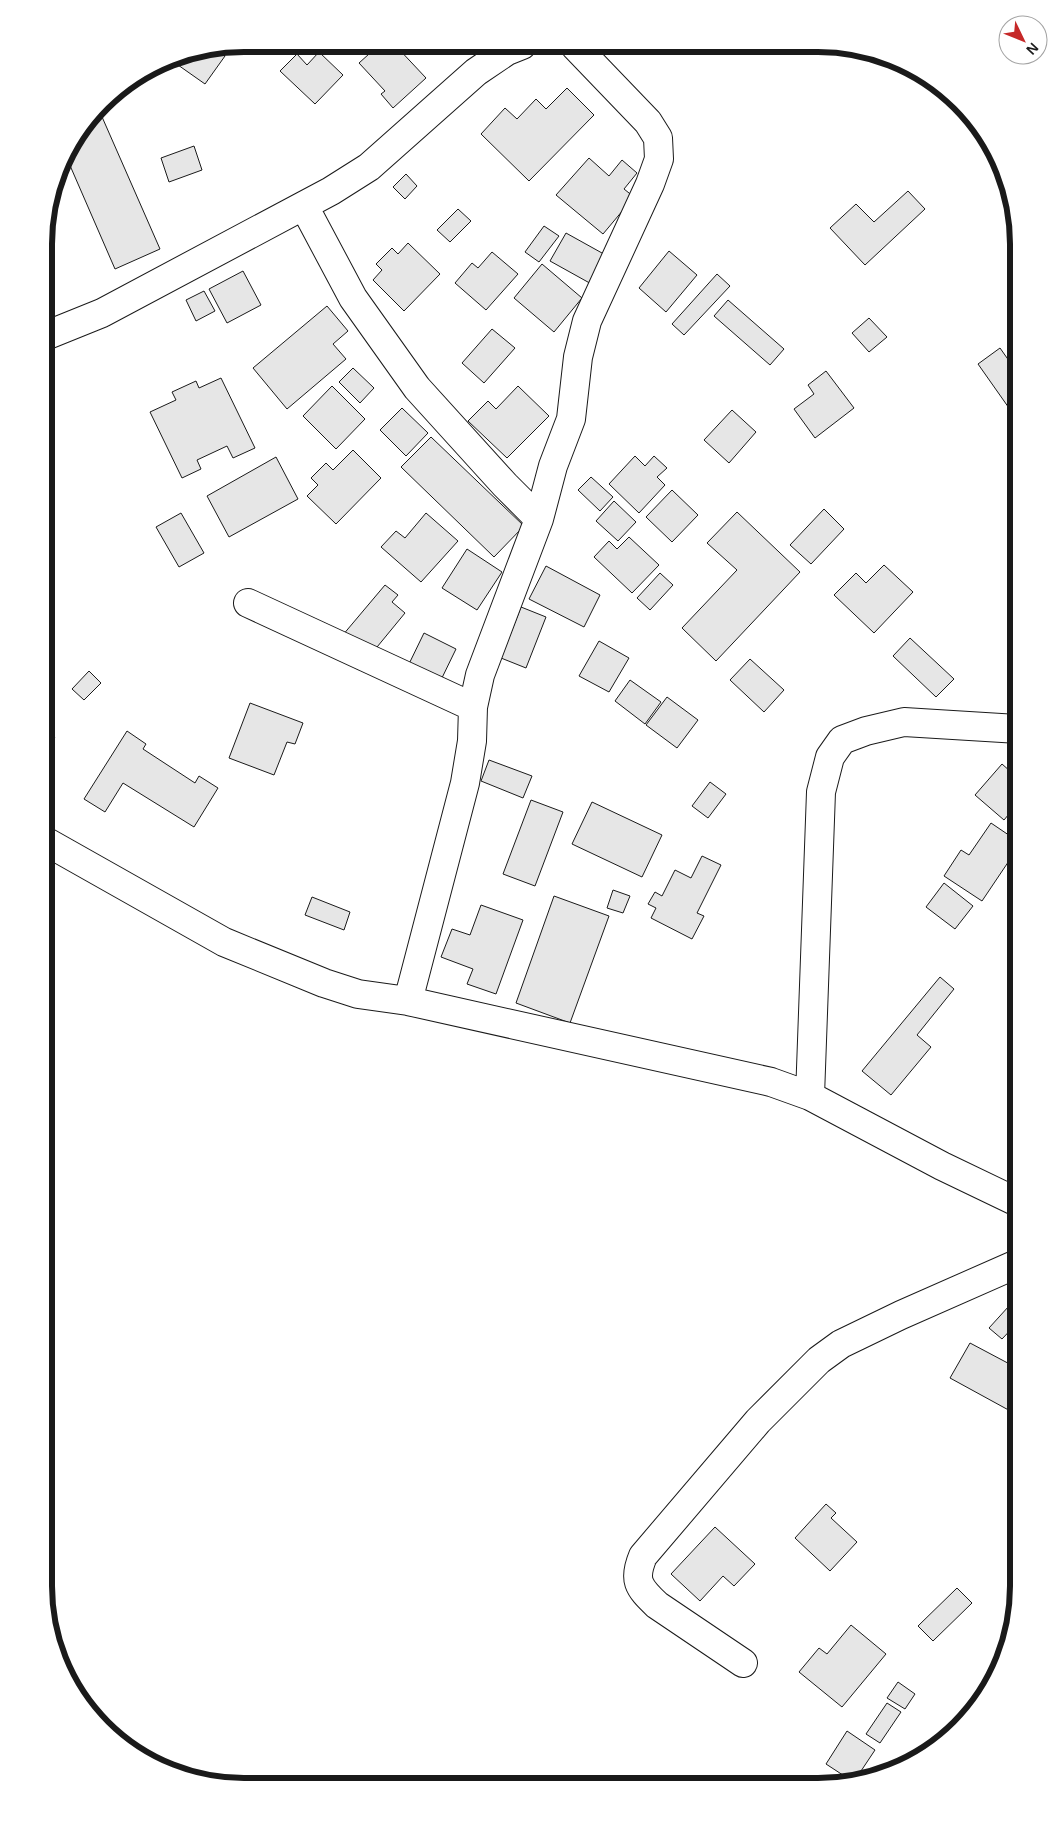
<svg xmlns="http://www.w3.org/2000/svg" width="1063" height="1830" viewBox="0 0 1063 1830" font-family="Helvetica,sans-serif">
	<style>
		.building { fill: #e6e6e6; stroke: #1a1a1a }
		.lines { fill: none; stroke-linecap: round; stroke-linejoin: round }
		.minor-casing { stroke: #1a1a1a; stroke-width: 30 }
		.minor { stroke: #fff; stroke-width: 28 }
		.rim { fill: none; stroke: #1a1a1a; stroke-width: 6 }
	</style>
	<rect width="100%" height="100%" fill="#fff"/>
	<path class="building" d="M379,45H395L426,78L393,108L381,94L385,91L359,63Z
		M215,50L225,56L205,84L178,65L185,56Z
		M319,52L343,75L315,104L280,71L297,54L307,65Z
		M567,88L594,115L529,181L481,134L505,108L517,119L536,99L546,109Z
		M99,110L160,249L115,269L65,154Z
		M194,146L202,170L169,182L161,158Z
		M589,158L609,176L622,160L637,173L624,189L634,197L603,234L556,195Z
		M406,174L417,186L405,199L393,187Z
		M908,191L925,209L865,265L830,228L856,204L874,222Z
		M458,209L471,221L450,242L437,230Z
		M544,226L559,236L539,262L525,252Z
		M566,233L611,258L595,286L550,261Z
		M408,243L440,274L404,311L373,280L382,270L376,264L392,248L398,254Z
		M669,251L697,275L666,312L639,288Z
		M492,252L518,274L486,310L455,283L472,263L478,268Z
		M542,264L582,298L554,332L514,298Z
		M243,271L261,305L227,323L209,289Z
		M717,274L730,286L684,335L672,324Z
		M204,291L215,311L196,321L186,300Z
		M728,300L784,349L770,365L714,316Z
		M327,306L348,331L333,344L346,359L287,409L253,368Z
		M869,318L887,337L869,352L852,333Z
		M492,329L515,348L484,383L462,363Z
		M1000,348L1019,375V415L1016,418L978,364Z
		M353,368L374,388L360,403L339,382Z
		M826,371L854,408L815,438L794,409L814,394L808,385Z
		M221,378L255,448L233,458L227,446L197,460L201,469L182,478L150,412L176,400L172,392L196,381L199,388Z
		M332,386L365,419L336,449L303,416Z
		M518,386L549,416L507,458L468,421L488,401L496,409Z
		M402,408L428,433L406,456L380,430Z
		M732,410L756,432L729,463L704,440Z
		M431,437L524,526L494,557L401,467Z
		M353,450L381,478L336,524L307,496L318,485L311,478L326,463L333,470Z
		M635,456L645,466L654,456L667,468L657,477L665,485L639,513L609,484Z
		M276,457L298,499L229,537L207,496Z
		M591,477L613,497L600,511L578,490Z
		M672,490L698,515L672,542L646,517Z
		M614,501L636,522L618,541L596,521Z
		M824,509L844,529L811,564L790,545Z
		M737,512L800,572L716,661L682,628L737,570L707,543Z
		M181,513L204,553L179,567L156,527Z
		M426,513L458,541L421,582L381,547L396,531L405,538Z
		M629,537L659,565L632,593L594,557L609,541L617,549Z
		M467,549L502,572L477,610L442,588Z
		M884,565L913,592L874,633L834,595L856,573L866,583Z
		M546,566L600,595L584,627L529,599Z
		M660,573L673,585L650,610L637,598Z
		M385,585L398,595L392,602L405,613L368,658L342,636Z
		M521,607L546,617L526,668L501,658Z
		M424,633L456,649L439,684L407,668Z
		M910,638L954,679L936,697L893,656Z
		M599,641L629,658L609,692L579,676Z
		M750,659L784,690L764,712L730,680Z
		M89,671L101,683L84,700L72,689Z
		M630,680L661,702L645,724L615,701Z
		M667,697L698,720L677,748L646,725Z
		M250,703L303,723L295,744L287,742L274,775L229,758Z
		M45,725L55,738L45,746Z
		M127,731L146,744L143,749L195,783L199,776L218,788L194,827L123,783L105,812L84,799Z
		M489,760L532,776L523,798L481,781Z
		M1002,764L1019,779V802L1004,820L975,795Z
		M710,782L726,794L708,818L692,806Z
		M531,800L563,812L535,886L503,874Z
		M592,802L662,835L642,877L572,844Z
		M991,823L1019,842V846L982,901L944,876L961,850L969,855Z
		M702,856L721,865L697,913L704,916L692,939L651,918L656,908L648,904L655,892L662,896L675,870L691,878Z
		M944,883L973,906L955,929L926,907Z
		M613,890L630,896L623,913L607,908Z
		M554,896L609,916L570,1023L516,1003Z
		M312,897L350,912L344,930L305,915Z
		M481,905L523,920L496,994L467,984L473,969L441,957L452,929L470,935Z
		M940,977L954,989L917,1035L931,1047L891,1095L862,1071Z
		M1019,1295V1321L1002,1339L989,1328Z
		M970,1343L1019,1369V1405L1014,1413L950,1378Z
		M826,1504L836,1513L831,1518L857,1542L830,1571L795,1538Z
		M715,1527L755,1564L734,1586L723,1576L700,1601L671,1574Z
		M957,1588L972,1603L933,1641L918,1626Z
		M851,1625L886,1654L842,1707L799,1672L819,1648L827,1654Z
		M898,1682L915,1694L905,1709L887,1698Z
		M887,1703L901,1712L880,1743L866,1734Z
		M847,1731L875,1750L855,1780L852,1781L826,1764Z"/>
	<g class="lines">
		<defs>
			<path id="minor" d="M304,206L353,298L417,388L505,485L539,519
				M45,336L102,313L331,191L369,167L476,72L507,51L522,45
				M248,603L473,707
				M45,841L224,942L324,983L358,994L408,1001L771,1082L810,1096L942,1166L1019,1203
				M408,1001L465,783L472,741L473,707L480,675L539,519L553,466L571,419L578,357L587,321L650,184L659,159L658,138L648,122L575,46
				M810,1096L821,792L830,757L842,740L866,731L904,722L1019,729
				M743,1663L657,1605C638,1587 633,1580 643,1556L758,1421L819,1360L841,1344L901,1315L1019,1263"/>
		</defs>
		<use href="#minor" class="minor-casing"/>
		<use href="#minor" class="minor"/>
	</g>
	<path d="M0 0H1063V1830H0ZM244 52H818A192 192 0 0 1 1010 244V1586A192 192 0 0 1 818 1778H244A192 192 0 0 1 52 1586V244A192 192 0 0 1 244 52Z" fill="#fff" fill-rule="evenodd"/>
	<path class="rim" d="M244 52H818A192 192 0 0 1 1010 244V1586A192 192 0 0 1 818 1778H244A192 192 0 0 1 52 1586V244A192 192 0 0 1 244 52Z"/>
	<g transform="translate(1023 40) rotate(133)"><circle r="24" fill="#ffffff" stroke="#a3a3a3"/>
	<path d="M0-4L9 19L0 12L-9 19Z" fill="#c62828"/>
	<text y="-8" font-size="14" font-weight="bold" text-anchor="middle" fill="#1a1a1a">N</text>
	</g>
</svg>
